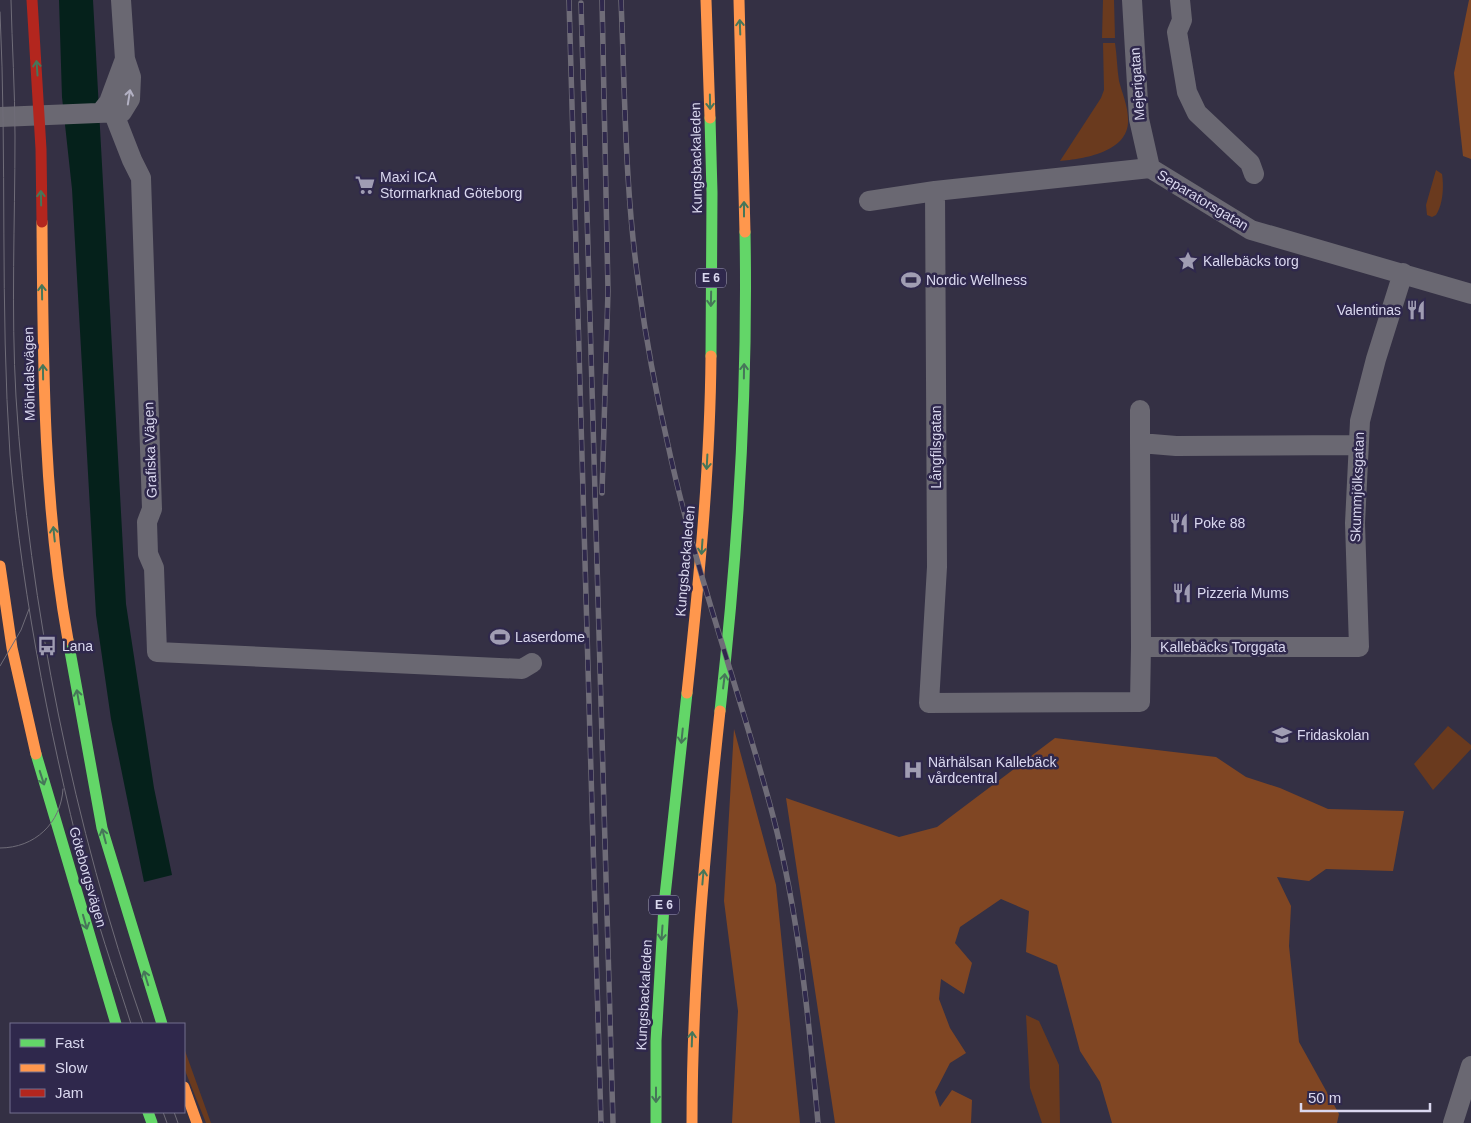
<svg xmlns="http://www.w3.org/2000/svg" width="1471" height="1123" viewBox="0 0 1471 1123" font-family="Arial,sans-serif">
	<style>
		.green { fill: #6a3a1e }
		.forest { fill: #804623 }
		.water { fill: #05211b }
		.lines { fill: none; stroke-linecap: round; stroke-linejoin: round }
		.street { stroke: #6a6872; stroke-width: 20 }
		.fast { stroke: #63d668; stroke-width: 11 }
		.slow { stroke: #ff974d; stroke-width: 11 }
		.jam { stroke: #b3261e; stroke-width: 11 }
		.tram { stroke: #6f6c78; stroke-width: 1 }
		.rail-casing { stroke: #6f6c78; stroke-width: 5.5 }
		.rail { stroke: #2f284c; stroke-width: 4; stroke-dasharray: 11; stroke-linecap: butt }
		.oneway { stroke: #467659 }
		.oneway2 { stroke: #b3b1c3 }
		.labels { text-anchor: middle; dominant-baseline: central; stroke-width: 5; stroke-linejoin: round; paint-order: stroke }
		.shield { fill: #2f284c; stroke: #a7a3be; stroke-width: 1 }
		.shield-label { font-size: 12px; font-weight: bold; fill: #dad8ef }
		.street-label { font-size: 14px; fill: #dad8ef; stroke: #2f284c }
		.poi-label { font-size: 14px; fill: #dad8ef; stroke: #2f284c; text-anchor: start }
	</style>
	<rect width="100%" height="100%" fill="#343044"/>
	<path class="green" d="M1103,0H1114L1115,38H1102Z
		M1103,43H1115C1117,56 1117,69 1119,81C1122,93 1128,106 1128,119C1130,152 1084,159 1060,161L1101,98L1104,90Z
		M1436,170L1442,174C1444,186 1443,205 1436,215L1432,217L1427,215L1426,205Z
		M1448,726L1471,745V749L1433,790L1414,764Z
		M1026,1015L1039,1021L1059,1065L1060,1123H1042L1030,1088Z
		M184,1048L211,1123H206L184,1068Z"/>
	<path class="forest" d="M1469,0H1471V159L1463,156L1454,73Z
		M734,729L776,885L800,1123H732L738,1011L724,901Z
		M1055,738L1216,757L1246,777L1280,788L1328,809L1404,811L1393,871L1326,869L1309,881L1277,877L1291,906L1289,946L1299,1042L1339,1114L1337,1123H1112L1100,1082L1080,1051L1057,965L1026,952L1029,911L1001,899L960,927L955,943L972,963L964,994L941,979L939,999L950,1028L966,1053L950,1063L935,1092L940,1107L952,1090L972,1100L971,1123H835L786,798L899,837L937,827Z"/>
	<path class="water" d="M59,0H93L126,604L154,788L172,875L144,882L111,719L96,615L72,189L62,97Z"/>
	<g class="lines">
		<path class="street" d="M1132,0L1139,119L1150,168
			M1180,0L1182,20L1177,32L1187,92L1197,113L1250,163L1254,174
			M101,112L109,102L125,59
			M114,114L132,160L141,178L152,509L147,522L148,554L154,568L157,652L522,669L532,663
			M0,117L122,112L130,99L131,77L125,59L121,0
			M935,191L937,567L929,703L1140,702L1141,647
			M869,201L935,191L1150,168L1251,230L1471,294
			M1140,410V443L1176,446L1357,445
			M1140,443L1141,647H1359L1355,523L1360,421L1376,359L1403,273
			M1453,1123L1471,1066"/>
		<path class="fast" d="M710,118L712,193L711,356
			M68,640L102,828L162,1024
			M720,711C738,552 748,393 745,232
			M36,754L116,1024
			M148,1112L152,1123
			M656,1123V1041L664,905L687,693"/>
		<path class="slow" d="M706,0L710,118
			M739,0L745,232
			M42,222C43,362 43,502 68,640
			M0,566L12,648L36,754
			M687,693C699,581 710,469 711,356
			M184,1087L197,1123
			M692,1123C692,985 705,849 720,711"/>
		<path class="jam" d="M32,0L41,149L42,222"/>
		<path class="tram" d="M11,0C12,45 15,90 15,136C15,223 11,310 16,397C29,606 74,827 143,1024
			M0,12C7,159 0,307 10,455C23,604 53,752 91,896C102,939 118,982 131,1024
			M0,666L21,630L29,609
			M0,848C35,848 61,823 63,789
			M163,1112L167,1123
			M174,1112L178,1123"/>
		<defs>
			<path id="rail" d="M569,0L601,1123
				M602,0L608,291L602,493
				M621,0C625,96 625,192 639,287C646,340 656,393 668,445C695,571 740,692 773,816C799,916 809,1020 818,1123
				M581,3L613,1123"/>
		</defs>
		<use href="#rail" class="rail-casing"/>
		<use href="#rail" class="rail"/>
	</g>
	<defs><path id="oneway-shaft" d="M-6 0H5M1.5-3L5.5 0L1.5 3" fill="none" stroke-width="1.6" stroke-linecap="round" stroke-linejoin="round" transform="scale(1.25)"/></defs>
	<g class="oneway">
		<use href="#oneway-shaft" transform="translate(740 27) rotate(-92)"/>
		<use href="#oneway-shaft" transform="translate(37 68) rotate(-94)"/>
		<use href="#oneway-shaft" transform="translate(710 102) rotate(89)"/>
		<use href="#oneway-shaft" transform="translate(41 198) rotate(-91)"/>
		<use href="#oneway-shaft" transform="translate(744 209) rotate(-90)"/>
		<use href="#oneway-shaft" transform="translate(42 292) rotate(-91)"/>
		<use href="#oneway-shaft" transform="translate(711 299) rotate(91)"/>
		<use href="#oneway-shaft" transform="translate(744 371) rotate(-89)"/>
		<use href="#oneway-shaft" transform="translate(43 372) rotate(-91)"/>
		<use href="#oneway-shaft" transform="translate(707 462) rotate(93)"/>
		<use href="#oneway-shaft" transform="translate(54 534) rotate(-96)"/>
		<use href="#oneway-shaft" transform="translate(702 547) rotate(94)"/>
		<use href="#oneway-shaft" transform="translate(724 681) rotate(-83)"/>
		<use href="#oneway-shaft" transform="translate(78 697) rotate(-100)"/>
		<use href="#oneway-shaft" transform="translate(682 736) rotate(96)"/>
		<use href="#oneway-shaft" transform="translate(42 778) rotate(72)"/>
		<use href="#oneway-shaft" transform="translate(104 836) rotate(-105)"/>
		<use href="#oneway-shaft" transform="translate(703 877) rotate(-85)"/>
		<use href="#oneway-shaft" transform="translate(85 922) rotate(74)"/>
		<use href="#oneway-shaft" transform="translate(662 933) rotate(94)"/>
		<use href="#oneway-shaft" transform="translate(146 978) rotate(-107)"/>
		<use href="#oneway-shaft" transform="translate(692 1039) rotate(-88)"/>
		<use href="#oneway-shaft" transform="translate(656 1095) rotate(90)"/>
	</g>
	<use class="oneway2" href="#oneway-shaft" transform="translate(129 97) rotate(-81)"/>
	<defs>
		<symbol id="supermarket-bare" viewBox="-9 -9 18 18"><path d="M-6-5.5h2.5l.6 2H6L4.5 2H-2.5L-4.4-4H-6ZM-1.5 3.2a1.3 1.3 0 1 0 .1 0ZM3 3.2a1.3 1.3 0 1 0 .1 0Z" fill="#a09db3" stroke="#2f284c" stroke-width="2.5" paint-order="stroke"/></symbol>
		<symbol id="sight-bare" viewBox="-9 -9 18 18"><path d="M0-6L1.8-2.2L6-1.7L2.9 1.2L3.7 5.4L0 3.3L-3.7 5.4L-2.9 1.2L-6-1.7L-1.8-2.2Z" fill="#a09db3" stroke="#2f284c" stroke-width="2.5" paint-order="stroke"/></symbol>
		<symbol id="stadium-bare" viewBox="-9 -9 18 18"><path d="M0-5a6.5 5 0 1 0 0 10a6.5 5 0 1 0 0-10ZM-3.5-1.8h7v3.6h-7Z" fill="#a09db3" stroke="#2f284c" stroke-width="2.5" paint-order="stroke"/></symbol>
		<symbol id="restaurant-bare" viewBox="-9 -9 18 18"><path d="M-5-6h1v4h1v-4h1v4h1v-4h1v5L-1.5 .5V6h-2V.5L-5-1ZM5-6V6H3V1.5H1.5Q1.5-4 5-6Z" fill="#a09db3" stroke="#2f284c" stroke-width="2.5" paint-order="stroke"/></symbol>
		<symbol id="bus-bare" viewBox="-9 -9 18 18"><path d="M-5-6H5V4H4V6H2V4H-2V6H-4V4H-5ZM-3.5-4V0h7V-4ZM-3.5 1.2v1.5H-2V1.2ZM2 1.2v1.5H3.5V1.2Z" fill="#a09db3" stroke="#2f284c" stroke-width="2.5" paint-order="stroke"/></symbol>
		<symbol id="school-bare" viewBox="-9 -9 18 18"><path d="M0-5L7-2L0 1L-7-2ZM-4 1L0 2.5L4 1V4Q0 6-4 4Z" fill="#a09db3" stroke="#2f284c" stroke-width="2.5" paint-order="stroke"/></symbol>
		<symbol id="hospital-bare" viewBox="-9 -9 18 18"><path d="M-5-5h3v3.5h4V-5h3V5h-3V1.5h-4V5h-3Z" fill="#a09db3" stroke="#2f284c" stroke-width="2.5" paint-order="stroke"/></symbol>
	</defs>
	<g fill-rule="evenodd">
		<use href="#supermarket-bare" x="351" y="171" width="28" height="28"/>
		<use href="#sight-bare" x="1174" y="247" width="28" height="28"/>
		<use href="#stadium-bare" x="897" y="266" width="28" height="28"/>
		<use href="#restaurant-bare" x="1402" y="296" width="28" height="28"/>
		<use href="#restaurant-bare" x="1165" y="509" width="28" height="28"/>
		<use href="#restaurant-bare" x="1168" y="579" width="28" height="28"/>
		<use href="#stadium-bare" x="486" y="623" width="28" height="28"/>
		<use href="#bus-bare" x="33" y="632" width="28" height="28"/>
		<use href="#school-bare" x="1268" y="721" width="28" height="28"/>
		<use href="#hospital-bare" x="899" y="756" width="28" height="28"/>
	</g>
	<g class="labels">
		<g class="shield">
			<rect x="696" y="268.5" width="30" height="19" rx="4"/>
			<rect x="649" y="895.5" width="30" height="19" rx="4"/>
		</g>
		<g class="shield-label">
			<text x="711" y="278">E 6</text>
			<text x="664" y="905">E 6</text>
		</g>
		<g class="street-label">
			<text transform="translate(1137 84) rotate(-94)">Mejerigatan</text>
			<text transform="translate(696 158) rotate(-91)">Kungsbackaleden</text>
			<text transform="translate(1203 200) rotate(31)">Separatorsgatan</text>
			<text transform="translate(29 374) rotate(-91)">Mölndalsvägen</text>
			<text transform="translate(936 447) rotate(-90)">Långfilsgatan</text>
			<text transform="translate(150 450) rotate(-92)">Grafiska Vägen</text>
			<text transform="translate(1357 487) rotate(-88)">Skummjölksgatan</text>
			<text transform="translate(685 561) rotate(-85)">Kungsbackaleden</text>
			<text x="1223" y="647">Kallebäcks Torggata</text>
			<text transform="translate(88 877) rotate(74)">Göteborgsvägen</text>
			<text transform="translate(644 995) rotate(-87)">Kungsbackaleden</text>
		</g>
		<g class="poi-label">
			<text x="380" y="177">Maxi ICA<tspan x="380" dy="16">Stormarknad Göteborg</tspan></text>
			<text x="1203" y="261">Kallebäcks torg</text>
			<text x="926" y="280">Nordic Wellness</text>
			<text x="1401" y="310" text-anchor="end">Valentinas</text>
			<text x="1194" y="523">Poke 88</text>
			<text x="1197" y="593">Pizzeria Mums</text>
			<text x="515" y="637">Laserdome</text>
			<text x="62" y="646">Lana</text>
			<text x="1297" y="735">Fridaskolan</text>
			<text x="928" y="762">Närhälsan Kallebäck<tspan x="928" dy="16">vårdcentral</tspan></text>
		</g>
	</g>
	<rect x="10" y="1023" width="175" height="90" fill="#2f284c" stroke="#736e8d"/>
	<rect x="20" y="1039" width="25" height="8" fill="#63d668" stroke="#736e8d"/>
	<text x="55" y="1048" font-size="15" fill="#dad8ef">Fast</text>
	<rect x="20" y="1064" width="25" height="8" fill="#ff974d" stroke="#736e8d"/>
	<text x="55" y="1073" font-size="15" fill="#dad8ef">Slow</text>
	<rect x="20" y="1089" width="25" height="8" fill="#b3261e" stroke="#736e8d"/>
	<text x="55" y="1098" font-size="15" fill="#dad8ef">Jam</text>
	<path d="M1301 1103v8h129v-8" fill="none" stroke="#dad8ef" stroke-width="2.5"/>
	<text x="1308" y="1103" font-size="15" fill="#dad8ef" stroke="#2f284c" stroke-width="4" paint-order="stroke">50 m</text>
</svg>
